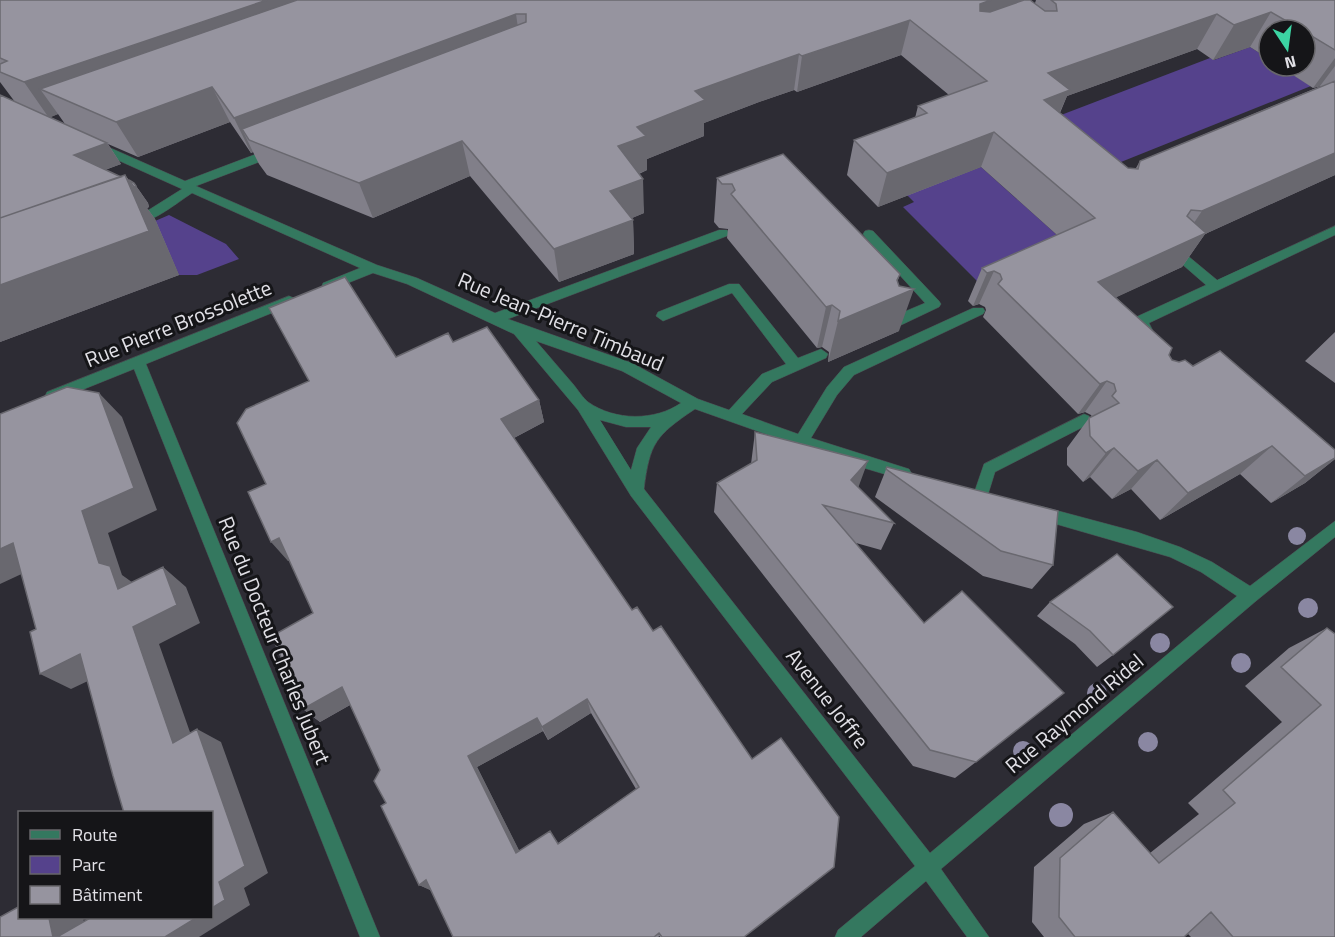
<svg xmlns="http://www.w3.org/2000/svg" width="1335" height="937" viewBox="0 0 1335 937" font-family="'Titillium Web',sans-serif">
	<style>
		.green { fill: #55428c }
		.lines { fill: none; stroke-linecap: round; stroke-linejoin: round }
		.minor-casing { stroke: #4a4950; stroke-width: 1 }
		.minor { fill: #34785f; fill-rule: evenodd }
		.tree { fill: #8a87a2 }
		.wall { fill: #817f89; fill-rule: evenodd }
		.shaded-wall { fill: #69686f }
		.building { fill: #96949f; stroke: #69686f; stroke-width: 1.5; fill-rule: evenodd }
		.labels { text-anchor: middle; dominant-baseline: central; stroke-width: 6; stroke-linejoin: round; paint-order: stroke }
		.street-label { font-size: 21px; fill: #e1e0e6; stroke: #151518 }
	</style>
	<rect width="100%" height="100%" fill="#2d2c34"/>
	<path class="green" d="M1250,47L1269,59V66H1279L1311,86L1081,178L1048,120L1210,58L1214,60Z
		M981,167L1115,287L988,292L903,207L914,202L884,172L949,179Z
		M169,215L226,244L239,259L197,275H179L155,221Z"/>
	<g class="lines">
		<defs>
			<path id="minor" d="M97,142L185,181L272,148H280V154L196,186L377,265L417,278L495,313L719,230H727L729,233L727,236L508,319L632,363L698,399L729,410L762,374L786,364L732,293L663,321L656,316L658,312L729,284H739L798,358L821,349L828,354L826,358L772,382L742,414L798,434L827,387L844,367L973,308H983L985,311L983,314L854,375L837,395L811,438L909,469L912,474L909,479L904,480L844,462L695,409C655,436 650,443 644,489L930,853L1237,596L1201,572L1170,557L1035,518L1032,513L1035,508L1040,506L1137,532L1180,547L1212,562L1250,586L1335,521V537L1256,601L941,869L989,937H967L926,881L861,937H835L838,930L915,866L631,496L578,410L514,334L407,284L373,273L333,289H323L322,286L323,283L360,268L192,193C177,203 146,228 129,224V218L147,211L182,189L93,149V143ZM536,341L622,371L681,403C655,421 615,421 588,402C583,398 578,390 573,384C561,370 549,356 536,341ZM600,420L626,427H651L637,448L631,470Z
				M1335,226V235L1149,323L1157,339L1150,344L1145,343L1134,321L1136,317L1206,285L1168,252L1166,249L1168,246H1176L1217,280Z
				M869,230L873,231L939,301L941,304L939,307L897,327H887L885,323L887,319L925,303L865,237L863,234L865,231Z
				M289,296L294,298L296,301L294,304L146,364L380,937H360L134,369L52,402L47,400L45,396L47,392Z
				M1084,414L1089,416L1091,420L1089,424L995,472L986,501L981,503L976,501L973,496L984,464Z"/>
		</defs>
		<use href="#minor" class="minor-casing"/>
		<use href="#minor" class="minor"/>
	</g>
	<g class="tree">
		<circle cx="1297" cy="536" r="9"/>
		<circle cx="1308" cy="608" r="10"/>
		<circle cx="1160" cy="643" r="10"/>
		<circle cx="1241" cy="663" r="10"/>
		<circle cx="1097" cy="693" r="10"/>
		<circle cx="1148" cy="742" r="10"/>
		<circle cx="1023" cy="751" r="10"/>
		<circle cx="1061" cy="815" r="12"/>
	</g>
	<path class="wall" d="M0,0L1035,3L1036,0H1335V175L1205,234L1182,267L1116,297L1169,355L1172,360L1193,366L1335,450V459L1305,483L1271,503L1240,474L1160,520L1131,489L1112,499L1090,477L1083,482L1067,465V448L1089,418L1092,417L1091,415L1085,412L1078,414L983,317L986,310L985,307L979,304L973,306L968,301L982,268L1057,235L981,167L878,207L847,175L854,140L915,118L918,106L949,95L901,55L797,92L794,90L759,102L704,123V136L647,159V170L639,174L644,213L632,218L633,220L634,254L559,282L470,176L373,218L267,175L259,164L253,152L251,153L230,122L138,157L108,144L121,164L105,170L121,177L125,175L129,180L134,183L148,203L149,207L147,208L155,219L179,275L0,342V95L15,102L0,82ZM1269,30H1305V66H1279L1313,88L1321,86L1140,161L1136,168H1128L1060,113L1067,96L1197,49L1213,60L1250,47L1269,59ZM58,114L65,124L50,117Z
		M783,154L900,274L897,282L899,331L828,362L829,352L822,347L817,348L727,238L728,229L719,228L714,222L717,178Z
		M1335,332V383L1305,361Z
		M453,342L539,400L544,422L514,438L744,937H660V936L658,937H453L431,890L419,885L386,803L380,770L350,705L320,722L303,709L313,613L289,560L288,561L266,484L396,357ZM591,713L636,789L558,843L550,831L519,851L477,767L543,731L548,740Z
		M755,432L858,487L894,523L881,550L856,543L976,762L955,778L913,766L714,512L717,483L751,464Z
		M887,467L1053,565L1032,589L983,576L875,497Z
		M1117,554L1113,655L1097,667L1075,644L1037,616L1050,602Z
		M1327,628L1335,937H1191L1188,934L1184,937H1044L1032,922L1034,867L1084,824L1113,812L1150,853L1199,814L1188,803L1282,722L1245,686L1289,648Z"/>
	<path class="shaded-wall" d="M267,0H380L40,89L58,114L49,118L24,82Z
		M991,0H1029L969,39L980,4Z
		M1271,12L1250,47L1213,60L1234,25Z
		M516,14L521,49L242,129L253,152L251,153L234,118Z
		M1217,14L1197,49L1067,96L1054,125L1029,135L1048,73Z
		M910,20L901,55L797,92L802,56Z
		M799,54L794,90L759,102L704,123V136L647,159V170L620,181L618,146L637,127L695,91L762,67Z
		M1335,58V66L1320,86L1313,88Z
		M212,87L230,122L138,157L116,122Z
		M994,132L981,167L878,207L887,173Z
		M462,141L470,176L373,218L359,183Z
		M107,143L121,164L88,176L74,155Z
		M1335,153V175L1205,234L1182,267L1078,315L1098,282L1179,245L1202,211Z
		M125,175L133,187L134,183L148,203L149,207L147,208L155,219L179,275L0,342V285Z
		M643,179L644,213L613,226L610,191Z
		M633,220L634,254L559,282L554,249Z
		M994,271L979,304L973,306L987,273Z
		M900,274L892,298L914,289L899,331L828,362L838,321L897,280Z
		M832,305L822,347L817,348L826,307Z
		M1107,381L1085,412L1078,414L1100,384Z
		M99,393L122,417L157,510L108,533L122,575L136,585L118,589L99,563L82,511Z
		M539,400L544,422L508,441L501,419Z
		M1272,446L1240,474L1160,520L1188,493Z
		M1114,448L1090,477L1083,482L1106,453Z
		M1335,458V459L1305,483L1271,503L1305,476Z
		M1157,460L1131,489L1112,499L1138,471Z
		M868,461L857,491L851,480Z
		M279,538L296,557L288,561L271,542Z
		M13,543L43,564L0,584V549Z
		M163,567L186,587L200,623L159,644L198,755L173,743L133,627Z
		M80,654L109,671L71,689L40,674Z
		M342,687L357,701L320,722L303,709Z
		M587,699L591,713L548,740L542,727Z
		M537,718L543,731L477,767L524,860L516,853L468,756Z
		M197,729L221,742L268,873L244,888L250,905L199,937H165L196,918H212V908L219,882Z
		M426,880L432,891L419,885Z
		M49,918H83L88,937H53Z"/>
	<path class="building" d="M0,0H267L24,82L0,72V64L7,61L0,58Z
		M297,0H991L980,4V11L990,12L1024,0H1030L1045,11H1057L1056,4L1051,0H1335V50L1305,32V30H1302L1271,12L1234,25L1217,14L1048,73L1070,90L1044,100L1128,168L1138,169L1140,161L1335,81V153L1202,211L1191,210L1187,216L1206,233L1098,282L1172,348L1169,355L1172,360L1179,362L1185,360L1193,366L1220,351L1335,450V458L1305,476L1272,446L1188,493L1157,460L1138,471L1114,448L1106,453L1090,436L1089,418L1119,403L1112,396L1116,391L1114,384L1107,381L1100,384L998,284L1002,279L1000,274L994,271L987,273L982,268L1095,218L994,132L887,173L854,140L927,113L918,106L987,81L910,20L802,56L799,54L762,67L695,91L705,100L637,127L646,136L618,146L643,179L610,191L633,220L554,249L462,141L359,183L249,140L242,129L526,22V14H516L234,118L212,87L116,122L40,89Z
		M0,95L107,143L74,155L121,177L0,218Z
		M783,154L900,274L897,280L899,286L914,289L838,321L840,311L832,305L826,307L731,194L735,190L732,184H722L717,178Z
		M125,175L149,231L0,285V218Z
		M129,180L134,183L136,186L134,187Z
		M345,277L396,357L448,333L453,342L487,327L539,400L501,419L632,610L637,607L653,631L661,626L752,759L781,738L839,817L834,867L744,937H662L659,933L654,937H453L426,880L419,885L381,806L386,803L374,781L380,770L342,687L303,709L272,636L313,613L279,538L271,542L248,492L266,484L237,423L246,409L309,381L269,308ZM587,699L639,787L558,844L550,831L516,853L468,756L537,718L542,727Z
		M67,387L99,393L134,488L82,511L99,563L110,566L118,589L163,567L177,605L133,627L173,743L197,729L245,866L219,882L225,900L212,908V813H124L113,776L80,654L40,674L30,632L36,629L13,543L0,549V414Z
		M755,432L868,461L851,480L894,523L823,505L924,623L962,591L1064,693L976,762L930,750L717,483L757,460Z
		M887,467L1058,511L1053,565L1001,551L886,469Z
		M1117,554L1173,607L1113,655L1090,631L1050,602Z
		M1327,628L1335,634V937H1233L1211,912L1184,937H1075L1059,917L1060,858L1113,812L1159,863L1235,803L1223,790L1321,705L1281,667Z
		M20,906V918H49L53,937H0V917Z
		M90,918H196L165,937H57Z"/>
	<g class="labels">
		<g class="street-label">
			<text transform="translate(561 321) rotate(23)">Rue Jean-Pierre Timbaud</text>
			<text transform="translate(178 323) rotate(-22)">Rue Pierre Brossolette</text>
			<text transform="translate(275 640) rotate(68)">Rue du Docteur Charles Jubert</text>
			<text transform="translate(828 698) rotate(52)">Avenue Joffre</text>
			<text transform="translate(1074 713) rotate(-40)">Rue Raymond Ridel</text>
		</g>
	</g>
	<rect x="18" y="811" width="195" height="108" fill="#151518" stroke="#67666a" stroke-width="1.5"/>
	<rect x="30" y="830" width="30" height="9" fill="#34785f" stroke="#67666a" stroke-width="1.5"/>
	<text x="72" y="841" font-size="18" fill="#e1e0e6">Route</text>
	<rect x="30" y="856" width="30" height="18" fill="#55428c" stroke="#67666a" stroke-width="1.5"/>
	<text x="72" y="871" font-size="18" fill="#e1e0e6">Parc</text>
	<rect x="30" y="886" width="30" height="18" fill="#96949f" stroke="#67666a" stroke-width="1.5"/>
	<text x="72" y="901" font-size="18" fill="#e1e0e6">Bâtiment</text>
	<g transform="translate(1287 48) rotate(167)"><circle r="28" fill="#151518" stroke="#67666a" stroke-width="1.5"/>
	<path d="M0-4.5L10 22L0 15L-10 22Z" fill="#3cd4a3"/>
	<text y="-9" font-size="16" font-weight="bold" text-anchor="middle" fill="#e1e0e6">N</text>
	</g>
</svg>
